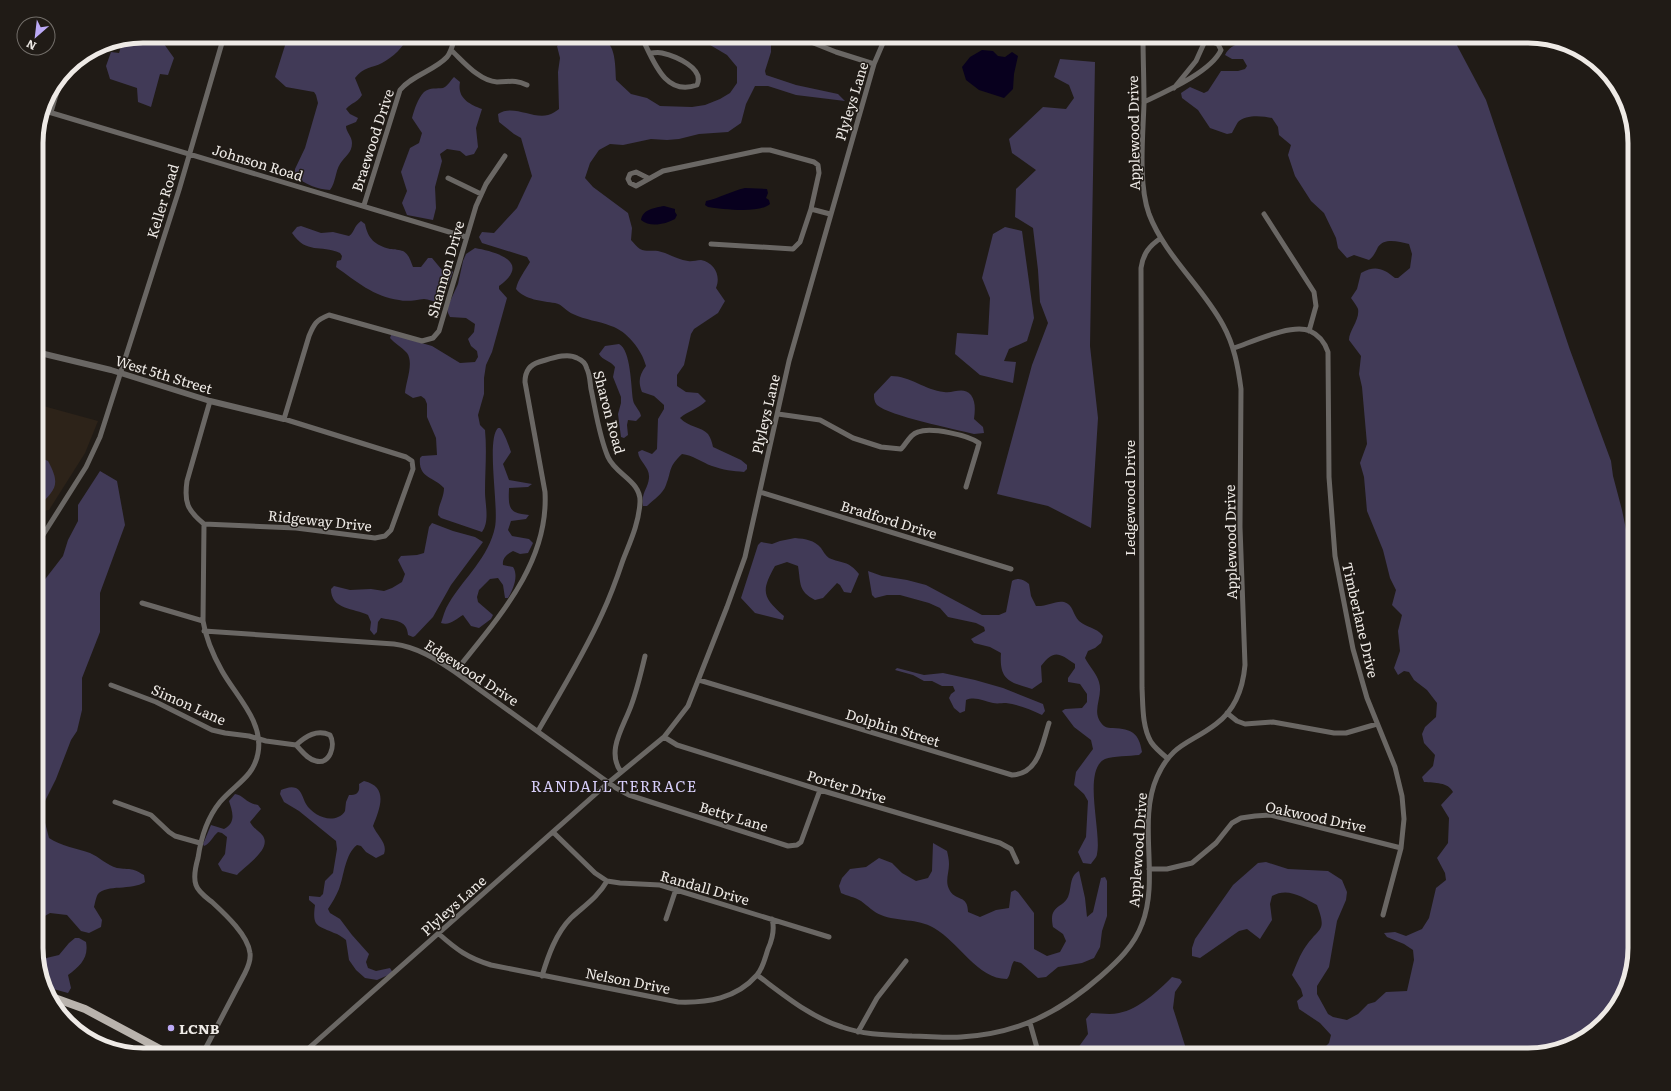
<svg xmlns="http://www.w3.org/2000/svg" width="1671" height="1091" viewBox="0 0 1671 1091" font-family="Literata,serif">
	<style>
		.built { fill: #2d2319 }
		.green { fill: #413a57 }
		.water { fill: #08001e }
		.lines { fill: none; stroke-linecap: round; stroke-linejoin: round }
		.minor { stroke: #6a6764; stroke-width: 5 }
		.tertiary { stroke: #6a6764; stroke-width: 6 }
		.primary { stroke: #b9b3ad; stroke-width: 8 }
		.poi-dot { fill: #bcaaf6; stroke: #201b16; stroke-width: 1.5 }
		.labels { text-anchor: middle; dominant-baseline: central; stroke-width: 3; stroke-linejoin: round; paint-order: stroke }
		.street-label { font-size: 14px; fill: #eeeae6; stroke: #201b16 }
		.poi-label { font-size: 14px; font-weight: bold; fill: #eeeae6; stroke: #201b16; text-anchor: start }
		.neighbourhood-label { font-size: 15px; letter-spacing: 1px; fill: #d6cdf8; stroke: #201b16 }
		.rim { fill: none; stroke: #eeeae6; stroke-width: 5 }
	</style>
	<rect width="100%" height="100%" fill="#201b16"/>
	<path class="built" d="M36,404L98,421L85,453L49,510L36,512Z"/>
	<path class="green" d="M144,36H166L164,44L174,58L168,75L160,74L151,107L138,102L137,88L110,79L106,66L111,52L119,53L123,40Z
		M288,36H408C405,46 392,58 382,63C372,68 363,67 355,78L362,95C356,104 352,102 346,109L350,114L358,118L356,122L346,126C346,132 352,136 352,143C352,153 345,156 340,164C335,172 336,182 330,190C317,189 306,185 295,176V169L305,148L318,103L316,95L314,92L286,87L275,77Z
		M571,36C610,36 615,39 616,80L631,94L647,98L660,106L692,107L705,105L720,99L730,93L737,83V67L727,55L695,36H771V52L765,71L766,75L796,85L838,94L845,101L796,95L768,86H755L746,104L741,123L728,132L699,134L679,139L667,140L651,139L623,145L610,144L599,150L590,163L585,178L593,187L628,213L632,228L631,240C634,243 637,247 640,249C646,252 652,250 658,251C668,253 678,260 688,261C692,262 696,260 701,260C715,263 721,276 716,288L725,301L718,313L694,329L691,334L684,365L677,375V386L686,392L698,393L706,401C698,409 688,411 680,418C688,427 702,427 708,434C711,438 712,443 713,447L741,460L747,465V469L744,472C733,471 723,470 712,466C701,462 693,455 682,454C668,467 672,470 666,485C663,494 654,499 647,506H643C641,492 648,489 649,478C650,467 639,462 638,452L642,450L652,454L657,449L658,419L664,409V405L654,396L642,392C638,382 639,375 646,366C642,350 627,331 611,326C599,321 585,320 573,314C567,312 562,304 555,303C542,301 525,300 516,289C518,279 525,271 530,262L527,257L482,243L479,237L482,232L494,233L517,208L532,176L521,138L514,134L499,122L498,114C513,104 532,119 548,115C552,114 556,111 559,109L558,72L560,58L557,46Z
		M1265,36H1452L1486,100L1570,350L1611,461L1613,476L1622,510L1635,573V837L1633,844L1635,845V948L1617,1007L1581,1041L1528,1055H1348L1345,1053L1333,1055H1317L1329,1043L1331,1035L1320,1023L1299,1009L1297,1001L1303,996L1301,989L1292,975C1296,966 1300,954 1306,946C1320,926 1327,932 1317,905C1302,897 1288,887 1272,896L1270,904L1272,920L1260,939L1247,929L1239,931L1200,958L1192,956V948L1195,939L1233,885L1258,863L1266,862L1288,869L1328,871L1342,880L1347,892L1346,900L1337,921L1329,967L1317,986V994L1328,1014L1333,1017L1347,1020L1358,1014L1368,1004L1375,1002L1386,992L1407,991L1414,960L1413,950L1404,944L1387,937L1384,933L1395,932L1406,936L1422,929L1429,918L1436,888L1446,880L1445,873L1437,858L1448,843L1449,818L1441,805L1453,792C1448,782 1435,783 1424,782L1422,777L1433,766L1435,755L1424,743L1422,734L1425,727L1436,717L1437,703L1427,690L1414,680L1409,672L1404,671L1398,675L1394,668L1400,651L1398,631L1402,615L1392,605L1396,590L1390,578L1383,550L1367,511L1364,477L1360,463L1367,444L1362,387L1359,374L1361,356L1349,340C1349,330 1360,320 1358,309C1357,306 1353,301 1351,298L1357,289L1361,273C1375,265 1383,268 1395,278H1398L1410,268L1412,254L1409,244C1399,242 1385,237 1378,247C1375,253 1374,256 1369,260L1354,255L1347,258L1338,248L1336,238L1324,213L1311,201L1295,176L1288,155L1291,145L1279,135L1278,127L1272,118C1263,116 1246,114 1238,122C1236,125 1234,129 1232,133L1227,134L1210,128L1198,110L1182,98L1181,93L1190,87L1204,93L1208,91L1221,71H1238L1245,69L1247,66L1243,59H1232L1225,55C1232,41 1248,42 1262,40Z
		M1060,59L1095,62L1090,346L1098,418L1091,528L1048,506L997,494L1032,365L1048,323L1040,302L1038,270L1033,228L1015,217L1016,189L1036,170L1012,153L1009,139L1043,107L1066,109L1074,98L1069,85L1054,77Z
		M454,77L460,82C457,98 469,104 482,109L476,128L478,147L474,154L466,156L460,151L447,149L440,154L442,161L435,187L436,208L433,220L407,215L402,203L407,191L401,172L410,148L419,143L422,133L412,118C414,110 418,98 424,92C430,87 437,89 443,88C447,87 451,80 454,77Z
		M361,221L365,224C368,239 375,245 390,249C394,249 400,250 403,251C409,254 411,262 413,267H421L428,258H432L442,270L450,269L453,272L442,301C436,304 430,299 424,299C416,300 407,302 399,300C374,297 356,281 336,267L337,261L341,260L342,256L340,253C320,244 307,255 292,233L297,227L301,226L321,233L333,232L349,236C355,232 353,227 361,221Z
		M1005,227L1022,231L1034,318L1027,341L1009,349L1004,361L1016,362L1013,383L980,375L955,354L957,333L988,335L990,298L982,278L993,234Z
		M475,248C497,252 532,262 499,286V289L507,298L492,352L486,365L484,378V394L478,415L480,425L485,430C487,451 485,471 485,492C485,504 490,521 482,532L441,518L438,515C438,505 444,498 444,488C433,476 418,478 420,458L422,456L437,455L436,438L427,417V404L425,399L421,396L413,398L405,393C406,381 414,363 407,353C402,347 395,344 390,338L391,335H394L432,346L460,363L475,362L478,357L477,351L471,346L468,339L474,332L475,324L466,318L450,317L448,313L447,308L458,284L463,261L466,254Z
		M619,344C631,350 631,387 633,400C634,406 640,410 641,416L636,421L628,420L627,425L628,435L624,438L621,437L618,414L621,403V397L613,377L615,367C610,360 603,361 599,354L605,346Z
		M891,376C910,376 925,390 944,392C953,394 963,386 971,395C976,402 975,411 974,419L983,427L984,433L974,434C955,429 889,416 877,405C874,401 874,398 874,394Z
		M498,428H500C504,432 509,446 511,452L503,464L509,480L532,484L528,487L509,488C509,495 507,508 515,512C519,514 524,514 529,515L526,519L511,521L508,530L512,536L529,539L533,543L528,553L520,554L513,551C507,554 502,558 503,565L513,567C519,576 513,590 508,598H505L503,585L498,578L490,579L479,590L477,597L478,602L493,615L491,619L479,628L471,626L463,615C456,619 450,626 441,623C443,617 445,609 449,603C464,578 489,557 495,527C499,506 486,440 498,428Z
		M36,458H41L48,461C61,485 56,489 37,508L36,521Z
		M100,471L117,481L125,525L100,593V632L82,678V710L77,731L71,740L56,779L44,803L43,815L49,838C61,846 76,848 90,853C99,857 107,865 117,868C130,870 131,867 144,875L145,882C131,891 107,884 98,894C96,897 95,903 94,907L102,920L101,927L89,933L81,931L67,915L50,913L43,917L36,929V591L63,556L68,540L78,521V505Z
		M432,523L453,531L475,537L483,542L451,585L433,617L415,636L413,637L408,635C407,619 394,621 381,618L378,622L377,632L374,635L370,630L371,622L368,615C354,608 331,610 331,589L334,586L350,590L371,589L384,591L392,588L402,582L405,574L398,560L401,556L417,555L424,553L429,527Z
		M795,538C806,539 814,540 821,548C823,551 826,556 829,558C842,564 848,560 859,574L851,593L844,592L840,585L837,583L823,598L815,600C798,591 801,584 798,566L787,562L775,566C761,591 762,597 784,616L783,620L755,613L741,598L758,545L761,542L772,544L780,541Z
		M868,571L882,576L907,580L926,585L982,615H999L1006,612L1012,581C1019,577 1024,580 1029,584L1031,596L1036,606C1046,607 1056,600 1064,602C1073,604 1073,615 1079,621C1087,628 1096,627 1103,636L1101,643L1095,648L1088,651L1085,658C1089,666 1097,674 1099,682C1104,698 1089,712 1104,726C1107,728 1110,728 1113,728C1132,729 1139,733 1142,752L1139,755C1130,756 1113,756 1105,759C1082,770 1102,832 1097,854C1097,857 1093,861 1091,864L1083,863L1078,852L1086,837L1088,801L1084,794L1074,785L1076,772L1093,749L1091,740L1074,727L1062,711L1065,709L1082,708L1087,702V694L1080,684L1068,682V678L1075,668V664C1059,653 1054,649 1041,666L1042,682L1032,689C1009,682 999,680 1001,653L990,647L974,643L971,639L985,631L984,627L976,623L948,617L940,608L929,603L900,595H887L875,598L872,595Z
		M897,668L924,675L943,673L975,680L1003,688L1043,704L1045,711L1042,715C1030,709 1019,705 1006,703C1002,703 997,704 993,703C984,701 975,696 966,700L965,711L960,713L954,708L949,698L951,694L955,691L953,686H942L932,681H924L913,675L895,670Z
		M364,781C389,787 380,808 373,826C377,836 388,843 384,854L376,858L366,852L361,846L357,845C345,854 344,876 339,889C336,896 332,903 328,909L330,913L340,919L352,935L369,954L366,962L368,968L376,971L390,968L393,973L377,980L365,978L356,970L349,960L346,940C342,937 338,934 334,933C317,925 312,927 315,905L309,900V896L320,897L323,894L325,881L333,873L337,849L336,841L299,811L284,802L280,794L281,790C286,788 291,786 296,788C302,791 303,799 306,804C312,814 327,822 338,817C341,816 344,813 345,811L346,802L349,795C357,795 360,793 359,784Z
		M235,794C244,795 245,803 258,805L261,809L250,822C253,828 259,831 263,836C272,850 244,866 237,875L222,871L218,864L225,854L227,837L222,833L218,832C213,836 210,844 204,846L203,844L211,825L224,829C237,822 232,811 229,801Z
		M933,843L947,851C948,855 949,860 949,864C949,873 945,881 949,889C955,902 968,894 968,912L980,917L996,910L1009,908L1011,892L1015,890L1018,892L1034,913V949L1047,956L1060,952L1066,941L1063,934L1053,927C1052,922 1051,915 1054,911C1058,905 1065,904 1068,897C1072,888 1069,876 1079,871L1085,898L1087,917L1093,912L1101,878L1105,877L1107,881V916L1102,931L1100,947L1094,958L1082,963L1058,967L1046,977L1038,978L1021,963L1014,961C1010,967 1011,975 1007,979C977,979 959,942 934,928C917,918 898,922 881,915C873,912 868,906 861,901C855,897 847,896 841,893L839,886L842,878L850,869L866,867L879,858L892,863L902,873L916,881L928,878L932,871Z
		M75,938H79L86,942C89,958 80,966 68,975L71,988L68,993L46,987L38,960L59,955L69,943Z
		M1172,977L1180,979L1182,982L1175,992L1173,1008L1188,1055H1066L1075,1052L1088,1034L1086,1019L1091,1013C1099,1013 1110,1015 1119,1013C1139,1009 1158,991 1172,977Z"/>
	<path class="water" d="M982,50L993,51L998,56L1005,57L1012,52L1018,56L1014,74L1013,89L1004,98L979,90L966,80L962,67L970,57Z
		M745,188L767,189L768,193L766,198L769,200L770,204C759,214 722,209 708,207L705,205L706,201C720,198 731,191 745,188Z
		M664,206L675,209V212L677,215L675,219C666,224 650,228 641,220C643,209 654,208 664,206Z"/>
	<g class="lines">
		<path class="minor" d="M641,36C653,59 664,97 697,85C705,68 675,56 662,53C658,52 654,53 650,53
			M796,36L836,52L874,64
			M451,50C463,61 479,81 497,82C510,82 514,79 527,85
			M1144,102C1165,92 1211,72 1221,50L1218,44L1212,42L1205,41L1196,61L1174,88
			M42,110L466,237
			M51,112L61,78
			M448,178L481,194
			M648,178L636,172L630,174L628,179L630,183L636,186L663,171L762,150H770L814,162L818,165L819,173L811,209L830,214
			M364,205L400,90C412,75 434,71 447,57C452,51 453,43 455,36
			M1264,214L1314,292L1316,306L1309,331
			M1161,238C1149,246 1143,254 1141,268L1142,688C1143,705 1142,727 1151,742C1155,748 1161,753 1167,758
			M711,244L793,249L800,242L811,209
			M1234,348C1252,342 1292,323 1310,331C1319,335 1325,343 1328,352L1329,477L1335,556L1353,649L1367,698L1395,767L1402,796L1404,819L1401,848L1383,915
			M778,414L820,420L853,438L881,447L901,449C907,443 910,434 918,432C931,427 968,435 979,443L978,447L966,487
			M760,492L1011,569
			M204,524L296,528L375,538L385,536L391,530L413,469L412,461L406,457L284,419L309,336C314,324 316,320 329,315L422,341L433,338L439,331L476,206L486,184L505,156
			M36,546L86,467L100,437L179,190L224,36
			M142,603L203,621
			M204,631L394,644C417,647 436,659 455,672L616,788L629,795L788,846L797,845L801,842L820,790
			M455,672C497,619 549,564 545,492L525,382C525,372 529,365 539,362C550,359 567,352 577,358C582,360 586,364 587,369C590,375 590,383 591,389C596,412 599,436 608,457C616,475 641,481 640,502C639,523 630,542 623,560C617,578 610,597 602,614C584,654 560,693 538,731
			M699,680L1012,775C1039,774 1042,744 1049,723
			M111,685L156,702L212,730L225,733L249,736L266,741L296,745C302,751 307,759 316,761C330,765 336,745 330,735C317,729 306,736 296,745
			M1227,713L1237,721L1245,724L1273,722L1334,733H1346L1377,724
			M664,737L677,745L820,790L1000,843L1011,849L1017,862
			M621,772C606,751 623,728 631,706C637,690 641,673 645,656
			M115,802L151,815L169,832L175,836L200,843
			M554,833L595,873L607,881L620,883L660,885L829,937
			M1149,869H1167L1192,863L1216,843L1232,823L1241,818L1255,816L1270,815L1401,848
			M666,919L676,889
			M439,934C457,950 468,958 491,965L678,1002C707,1003 736,999 757,975C763,968 765,958 768,949C772,940 775,929 772,919
			M757,975C784,995 810,1017 842,1027C864,1035 889,1035 912,1036C928,1036 945,1038 961,1037C1017,1034 1059,1013 1101,976C1118,961 1134,946 1142,924C1160,878 1137,822 1157,777C1172,743 1190,744 1216,724C1235,710 1243,688 1245,665L1240,527L1241,389C1238,366 1234,345 1223,325C1202,286 1165,256 1149,214C1138,183 1143,136 1144,103C1144,80 1143,58 1143,36
			M542,976C548,956 556,933 571,918C584,906 598,897 607,881
			M1030,1023L1039,1055
			M858,1032L877,998L906,961
			M202,1055L245,973C248,967 251,960 250,953C248,935 225,914 212,902C207,898 198,892 196,885C193,877 196,865 198,858C201,837 207,818 220,802C234,785 254,777 258,753C264,722 236,696 222,671C213,655 206,639 203,621L204,524C187,510 184,502 187,481L210,401
			M301,1055L608,783L664,737L688,706L727,607L745,557L789,361L874,64L883,43L889,36"/>
		<path class="tertiary" d="M36,352L111,370L210,401L284,419"/>
		<path class="primary" d="M49,996L85,1009L171,1055"/>
	</g>
	<circle class="poi-dot" cx="171" cy="1028" r="4"/>
	<g class="labels">
		<g class="street-label">
			<text transform="translate(851 101) rotate(-73)">Plyleys Lane</text>
			<text transform="translate(1133 133) rotate(-91)">Applewood Drive</text>
			<text transform="translate(372 140) rotate(-72)">Braewood Drive</text>
			<text transform="translate(258 162) rotate(17)">Johnson Road</text>
			<text transform="translate(162 201) rotate(-73)">Keller Road</text>
			<text transform="translate(445 269) rotate(-74)">Shannon Drive</text>
			<text transform="translate(164 374) rotate(17)">West 5th Street</text>
			<text transform="translate(610 412) rotate(75)">Sharon Road</text>
			<text transform="translate(765 414) rotate(-77)">Plyleys Lane</text>
			<text transform="translate(1129 498) rotate(-90)">Ledgewood Drive</text>
			<text transform="translate(889 519) rotate(17)">Bradford Drive</text>
			<text transform="translate(320 520) rotate(6)">Ridgeway Drive</text>
			<text transform="translate(1230 542) rotate(-91)">Applewood Drive</text>
			<text transform="translate(1361 620) rotate(77)">Timberlane Drive</text>
			<text transform="translate(472 672) rotate(33)">Edgewood Drive</text>
			<text transform="translate(189 704) rotate(24)">Simon Lane</text>
			<text transform="translate(893 727) rotate(17)">Dolphin Street</text>
			<text transform="translate(847 786) rotate(17)">Porter Drive</text>
			<text transform="translate(734 816) rotate(17)">Betty Lane</text>
			<text transform="translate(1316 816) rotate(12)">Oakwood Drive</text>
			<text transform="translate(1137 850) rotate(-86)">Applewood Drive</text>
			<text transform="translate(705 887) rotate(16)">Randall Drive</text>
			<text transform="translate(453 905) rotate(-42)">Plyleys Lane</text>
			<text transform="translate(628 980) rotate(11)">Nelson Drive</text>
		</g>
		<g class="poi-label">
			<text x="179" y="1028">LCNB</text>
		</g>
		<g class="neighbourhood-label">
			<text x="614" y="785">RANDALL TERRACE</text>
		</g>
	</g>
	<path d="M0 0H1671V1091H0ZM143 43H1528A100 100 0 0 1 1628 143V948A100 100 0 0 1 1528 1048H143A100 100 0 0 1 43 948V143A100 100 0 0 1 143 43Z" fill="#201b16" fill-rule="evenodd"/>
	<path class="rim" d="M143 43H1528A100 100 0 0 1 1628 143V948A100 100 0 0 1 1528 1048H143A100 100 0 0 1 43 948V143A100 100 0 0 1 143 43Z"/>
	<g transform="translate(36 36) rotate(208)"><circle r="19" fill="#201b16" stroke="#726e69"/>
	<path d="M0-3L7 15L0 10L-7 15Z" fill="#bcaaf6"/>
	<text y="-6" font-size="11" font-weight="bold" text-anchor="middle" fill="#eeeae6">N</text>
	</g>
</svg>
